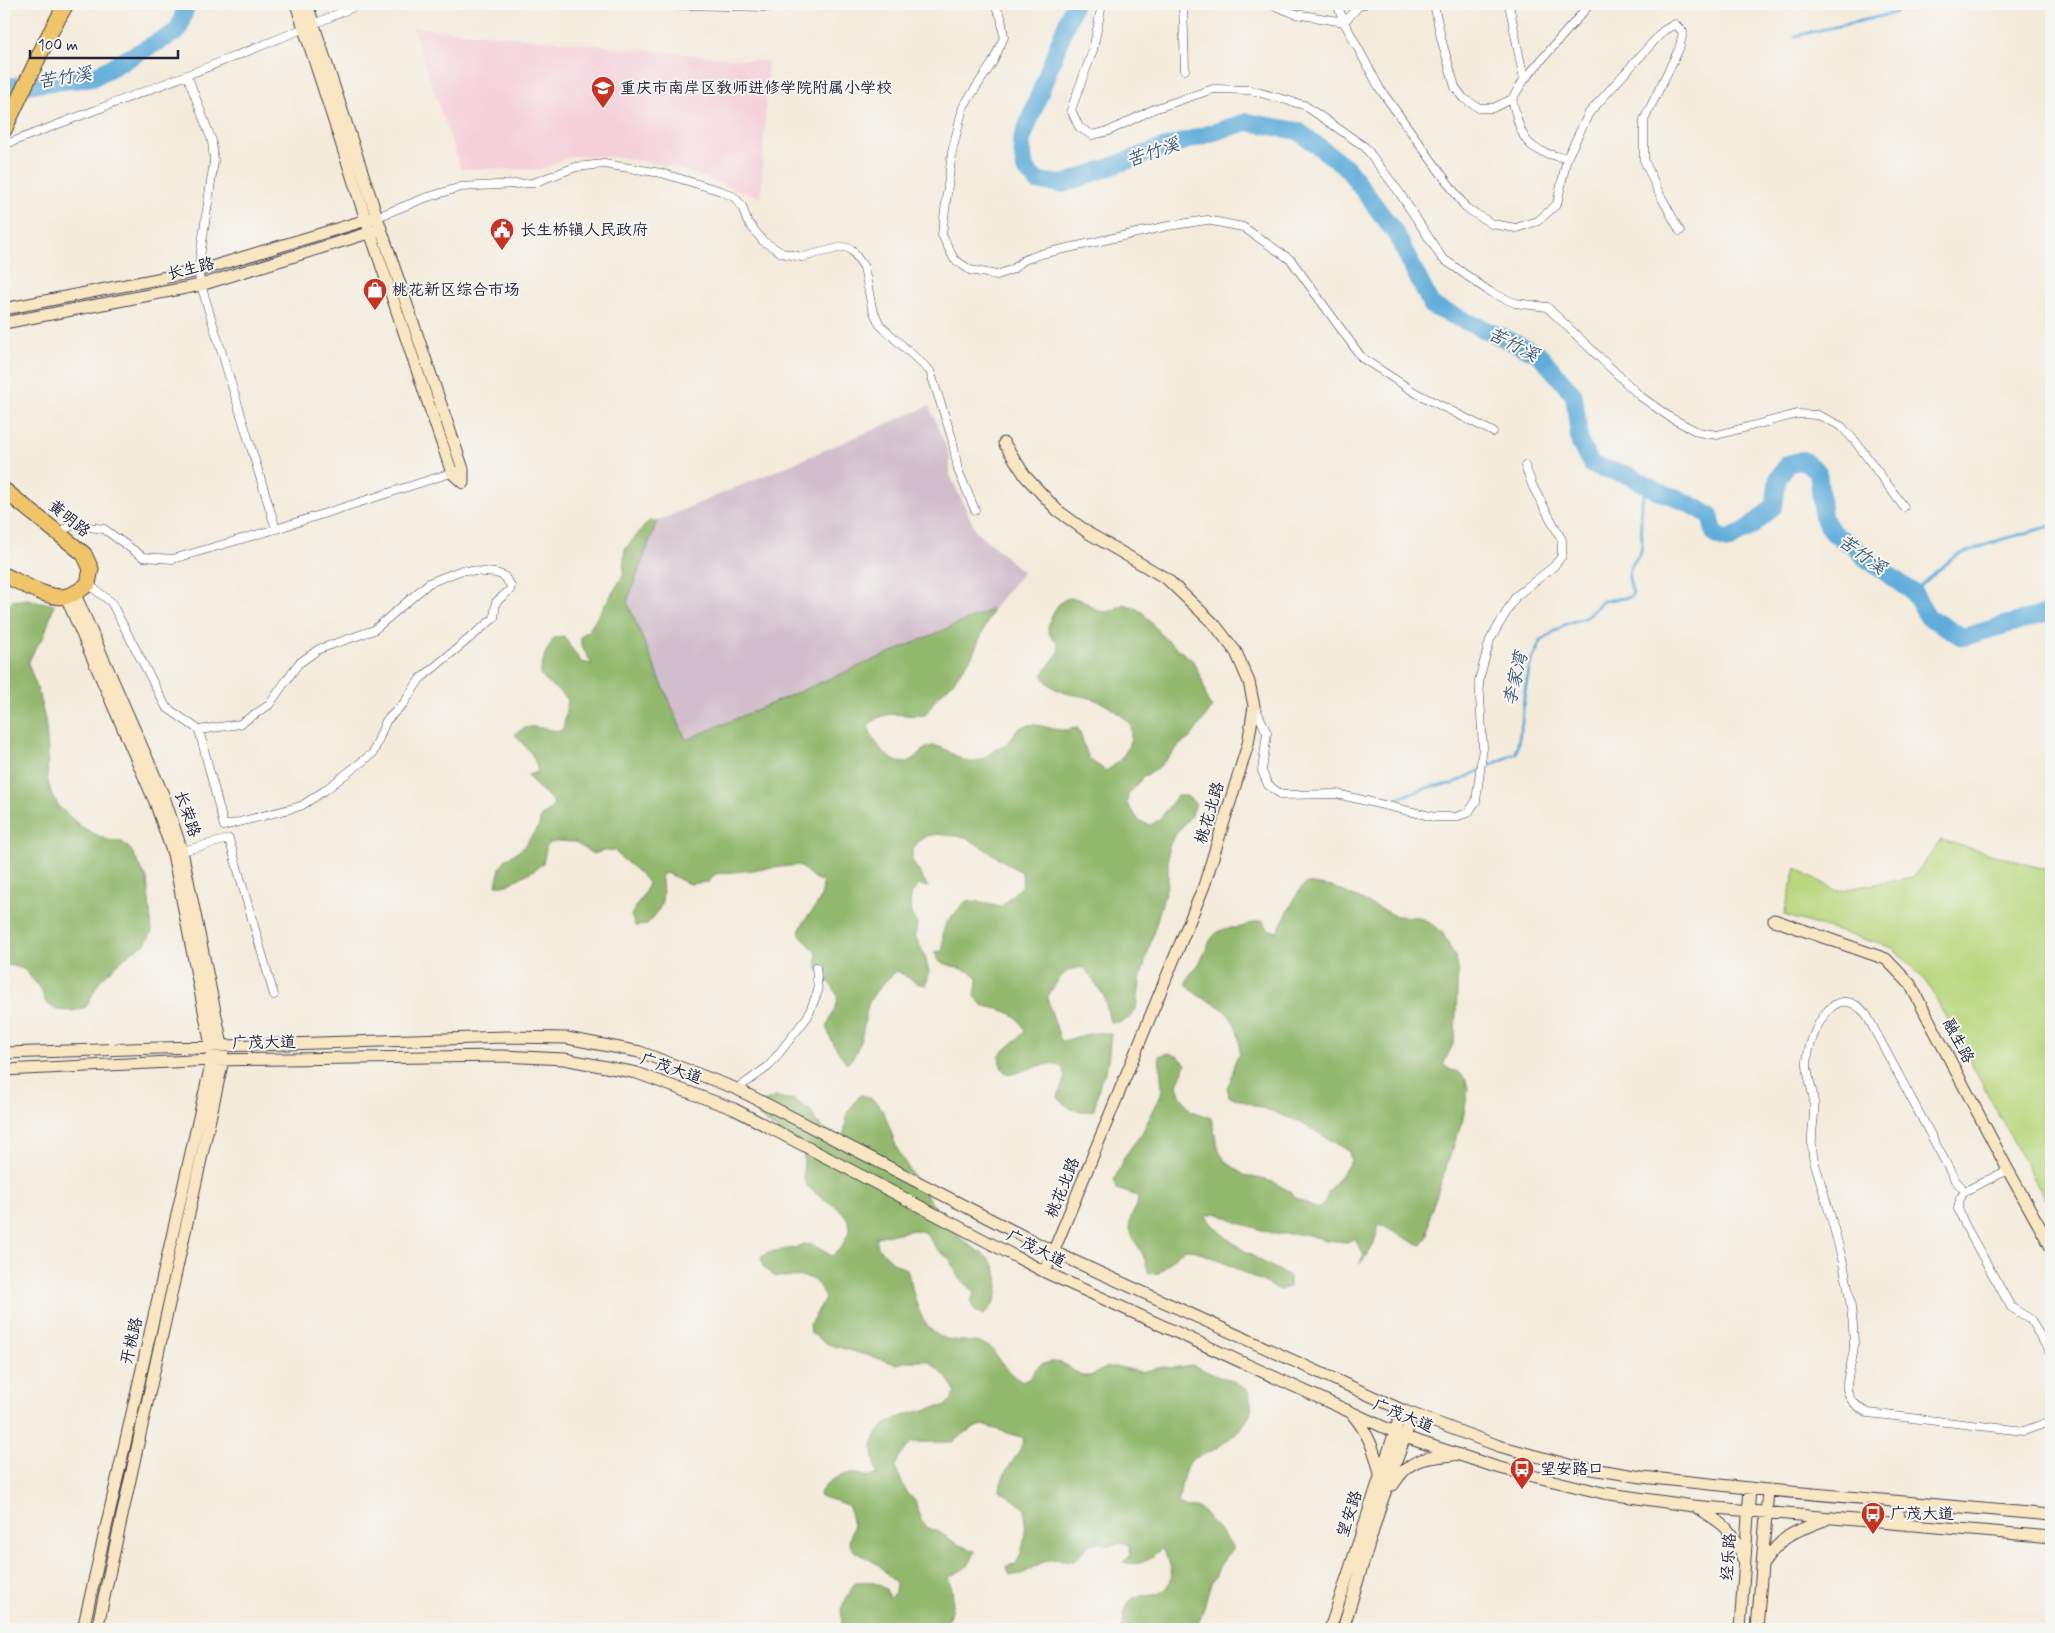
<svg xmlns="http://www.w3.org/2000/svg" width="2055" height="1633" viewBox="0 0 2055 1633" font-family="Mynerve,'LXGW WenKai TC',sans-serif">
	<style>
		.built { fill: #f5cfda }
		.industrial { fill: #d1bdcb }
		.green { fill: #b9d77e; stroke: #6e7c5c }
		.forest { fill: #92b86d; stroke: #5a6d54 }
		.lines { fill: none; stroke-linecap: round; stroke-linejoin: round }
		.stream { stroke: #61adda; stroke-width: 3 }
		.river { stroke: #61adda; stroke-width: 18 }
		.street-casing { stroke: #424053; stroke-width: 9 }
		.secondary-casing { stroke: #424053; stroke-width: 13 }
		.highway-casing { stroke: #424053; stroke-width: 17 }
		.street { stroke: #fff; stroke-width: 8 }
		.secondary { stroke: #f9e7c3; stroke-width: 11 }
		.highway { stroke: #f0c469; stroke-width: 15 }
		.labels { text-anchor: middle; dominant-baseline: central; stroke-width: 4; stroke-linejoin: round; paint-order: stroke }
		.poi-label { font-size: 16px; fill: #22223b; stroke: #f6f6f2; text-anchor: start }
		.street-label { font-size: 16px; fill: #22223b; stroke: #f6f6f2 }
		.water-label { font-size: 18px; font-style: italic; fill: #3b5a7b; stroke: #f6f6f2 }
	</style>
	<rect width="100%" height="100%" fill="#f6f6f2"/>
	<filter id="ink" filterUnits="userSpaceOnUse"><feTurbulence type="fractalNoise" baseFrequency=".02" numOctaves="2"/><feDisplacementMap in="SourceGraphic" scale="10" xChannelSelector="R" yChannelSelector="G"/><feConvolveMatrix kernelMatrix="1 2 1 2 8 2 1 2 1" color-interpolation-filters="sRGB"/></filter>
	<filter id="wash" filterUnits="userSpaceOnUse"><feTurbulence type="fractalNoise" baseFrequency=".0096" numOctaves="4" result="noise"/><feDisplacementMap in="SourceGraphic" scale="20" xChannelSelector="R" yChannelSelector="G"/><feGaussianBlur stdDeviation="1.12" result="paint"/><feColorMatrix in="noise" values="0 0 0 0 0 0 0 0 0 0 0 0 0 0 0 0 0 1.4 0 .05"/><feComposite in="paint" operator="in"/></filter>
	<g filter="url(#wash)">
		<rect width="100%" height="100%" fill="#f4ebdb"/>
		<path class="built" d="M412,27L768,62L761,198L674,167L619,157L571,156L542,169H461Z"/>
		<path class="industrial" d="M929,406L950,457V475L976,531L1023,572L993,609L686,741L627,602L657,521Z"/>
		<path class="green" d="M1941,840L2051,871V1210L1926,981L1893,948L1784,915L1796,868L1837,891L1913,877Z"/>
		<path class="forest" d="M649,521H657L627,602L686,740L993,609L972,656L952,683L936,698L925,715C901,718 888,706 868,726C871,740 893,770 910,761C920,756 923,745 936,746C950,748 963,767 978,761C985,759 988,754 994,751C1000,747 1005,747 1010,741C1014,736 1015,729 1022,727C1034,721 1048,729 1060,730C1065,731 1072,728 1078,728L1089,759L1106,771C1124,760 1133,745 1131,724C1122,715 1108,705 1096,700C1075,692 1056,698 1042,675L1059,652L1058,642C1051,637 1046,632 1049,623C1056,603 1066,590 1088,604C1093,607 1099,612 1105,612C1112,612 1118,607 1123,604L1134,607L1143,613L1164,638L1193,661L1202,680L1207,700L1212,708L1190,738L1181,744L1160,766L1142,778L1128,795L1127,804L1140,822L1151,825L1159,820L1177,796H1187L1196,804L1192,814L1173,838L1168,848V882L1141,976L1136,1009L1129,1018L1120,1022H1110L1104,996L1085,968C1064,966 1057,981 1047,998L1061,1042C1077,1037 1095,1030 1111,1034L1108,1061L1106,1071L1101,1079L1094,1110C1079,1114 1067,1109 1058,1097L1065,1077L1063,1068L1054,1063C1047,1065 1041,1065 1034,1067C1018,1071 1002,1085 999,1056C1007,1046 1018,1041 1025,1031C1016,1009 1002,1011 982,1005L975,996L978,977L968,971L940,962L934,952L943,951V932L946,923L966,901C978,900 988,905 1001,907L1023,884L1022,873L966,837L937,834L926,836L919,841L912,850V860L928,887L919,885L912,893L910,904L911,914L917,924L915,936L925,956L929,973L926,985L917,983L897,971C887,979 872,993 868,1005C863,1024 863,1049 847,1064C841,1054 830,1042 828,1030C826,1017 842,1007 836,993C828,974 815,980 817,954L799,933C806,910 823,910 823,882L814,878L799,865L715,874L709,882L689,884L669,874L661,873C664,898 665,907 646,925L635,926L631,915L645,892L648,883C639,869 624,863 614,850L603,851L593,854L575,842L557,841L547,844L543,863L534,870L507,885H496L500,868L505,860L522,849L539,826L541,816L550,811L554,803C546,792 534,787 528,775L538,772C533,749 527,751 515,734C534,719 543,733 563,730L568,700C560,689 547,685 540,674L545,654L554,638L564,637L581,662L592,664L581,645V636L589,630L623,576L625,549Z
			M28,599L54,605L44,636L35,649L28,663L38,691L45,720L48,750L47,778L51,793L59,807L80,826L107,840L121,841L131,850L147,879L152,932L144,945L131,952L100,980L86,1007L73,1011L57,1010L46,1003L41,989L24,969L10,965L4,967V615L12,601Z
			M1306,883L1333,887L1396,916L1417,917L1427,921L1442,932L1456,959L1458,969L1455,1034L1453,1044L1443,1065L1451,1070L1459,1072L1466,1080L1468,1090L1463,1119L1430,1214L1428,1236L1422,1245L1413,1242L1379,1224C1377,1239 1370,1253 1359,1264L1364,1256L1355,1238L1347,1242L1326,1240L1305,1234H1275L1236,1222L1217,1213L1206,1215C1215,1236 1267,1266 1289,1275V1287L1280,1290L1214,1258C1202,1255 1198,1249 1184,1249L1159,1273L1149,1274C1147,1268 1146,1261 1143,1255C1138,1244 1128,1236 1130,1222C1131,1211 1139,1209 1138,1196L1117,1189L1114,1180L1125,1156L1142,1133L1161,1095L1162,1087L1159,1056L1169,1053L1179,1057L1186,1064L1177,1084L1180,1095L1191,1111L1211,1118L1219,1151L1225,1161L1244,1175L1273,1182L1291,1192L1296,1199L1318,1209L1325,1202L1328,1192L1351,1161L1349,1151L1298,1121L1229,1096L1227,1087C1236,1075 1230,1065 1240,1053C1240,1030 1233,1012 1211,1002C1201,997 1194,994 1186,984C1188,973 1195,971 1200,962C1207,950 1209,933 1225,929C1231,927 1238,929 1244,926C1252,923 1254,921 1263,921L1268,929L1277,932L1299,891Z
			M860,1095C888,1098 888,1134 900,1154C915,1181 932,1205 953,1228C956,1232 959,1237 963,1240C972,1248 986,1254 993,1264C995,1266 996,1271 996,1274C1001,1292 996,1303 984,1315L975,1311L971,1301L975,1292L958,1277L951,1260L937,1249L925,1232L914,1230L876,1237L878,1248L893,1262L907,1270C915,1294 918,1332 947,1339C959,1342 973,1340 985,1345C994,1348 994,1355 1000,1361C1007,1368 1013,1376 1022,1382L1030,1378L1035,1370L1042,1364L1052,1362L1062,1363L1081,1376H1090L1108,1367H1119L1141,1372L1163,1367L1172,1368L1192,1365L1219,1377L1230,1379L1248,1391C1250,1398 1253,1407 1250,1413C1245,1429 1219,1448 1205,1454C1198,1457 1194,1457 1189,1463C1183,1470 1180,1493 1178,1504L1187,1508L1196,1507L1204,1513L1233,1547L1220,1565L1216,1575L1211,1583L1201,1617L1195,1629H1123C1123,1619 1125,1603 1135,1597C1140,1595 1148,1596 1154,1595C1180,1588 1172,1564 1162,1548C1148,1560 1142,1567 1123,1562L1130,1556V1545L1120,1542L1109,1546L1100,1542L1090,1543L1074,1561C1065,1560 1055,1558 1046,1561C1032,1566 1027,1576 1010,1575L1006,1566L1016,1564C1026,1548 1026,1526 1025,1508L1000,1490C1002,1469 1020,1458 1024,1438L983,1425L971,1429L952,1442H912L899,1457L895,1467L907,1494L915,1500L921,1521L928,1528L939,1532L957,1544L975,1551C969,1570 963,1568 948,1578C957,1597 952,1611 944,1629H842L841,1609L854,1584C867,1579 874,1582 886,1589L889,1599L895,1592L896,1584L879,1565L853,1550L849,1542L853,1526L849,1507C839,1500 829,1501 819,1495C826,1481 840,1473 857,1474C866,1475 866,1478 877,1475C876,1464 871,1452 874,1441C879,1420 911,1413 929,1409C934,1407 942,1408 947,1404C952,1401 953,1397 955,1392L951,1382L929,1361H908L897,1364L828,1344L811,1333L810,1324L825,1299C815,1267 798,1280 774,1276L765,1269L761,1258L768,1252L795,1248L803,1244L813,1245L832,1256C839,1251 842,1246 846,1239C862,1208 815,1202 805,1182C802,1174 804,1164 804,1155L798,1147L756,1114L757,1105L775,1097L795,1100L811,1111L816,1122L824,1129L843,1139L848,1112Z"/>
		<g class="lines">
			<path class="stream" d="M1795,36L1895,13L1905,4
				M1913,592L1955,556L2000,540L2051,526
				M1396,798L1433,786L1452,784L1516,753L1522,723L1524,697L1530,664L1541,641L1566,624L1587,617L1603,601L1630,597L1633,593C1630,584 1627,575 1631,566C1635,557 1642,557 1642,543C1642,523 1636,504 1649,487"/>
			<path class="river" d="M1074,4L1021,142L1025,169L1037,181L1063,184L1159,149L1247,122L1298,131L1346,167L1396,234L1432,306L1539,354L1574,395L1580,444L1592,465L1628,475L1659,492L1675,497L1699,509L1710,516L1715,535L1728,540L1751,527L1774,506L1778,478L1788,464L1803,460L1818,472L1823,517L1833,533L1853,546L1865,558L1913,592L1928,617L1963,637L2051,612
				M4,87L92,78L178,31L187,4"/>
		</g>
	</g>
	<g filter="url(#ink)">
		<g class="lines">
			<defs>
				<path id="street" d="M644,4L766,7L825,4
					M994,4L1001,17L1004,37L993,62L963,107L952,152L942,235L954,259L970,270L997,275L1013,269L1024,260L1041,254L1168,226L1207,220L1243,227L1291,260L1362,358L1416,393L1493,432
					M1102,4L1093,50L1071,110L1079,127L1092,135L1109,131L1154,109L1213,89L1250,90L1304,105L1365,147L1399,192L1442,258L1490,292L1515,303L1547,307L1640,396L1671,418L1698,432L1717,435L1797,414L1818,415L1841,426L1855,441L1904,507
					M1183,4L1185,70
					M1270,4L1296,14L1344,22L1360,5L1365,4
					M1337,4L1344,22L1380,89L1466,208L1492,224L1516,228L1538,221L1557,204L1567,158L1589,113L1663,31L1675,24L1683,32L1679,49L1644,120V160L1659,193L1680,231
					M1434,4L1441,38L1455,87L1463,98L1479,108H1493L1512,99L1524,80L1590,4
					M1509,4L1524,80
					M187,75L212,141L214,161L198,271L201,285L276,529
					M1512,99C1522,138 1523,151 1567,158
					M4,145C123,99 243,56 360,4
					M377,217L425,198L461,187L533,183L576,167L604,164L661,173L721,191L734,197L742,206L747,221L763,241L782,253L802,257L843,247L851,249L864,267L872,308L880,325L930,371L952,438L958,470L975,510
					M57,532L74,525L104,529L143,557L173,559L276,529L454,472
					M88,584L111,602L166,707L199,730L240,724L269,705L298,664L319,649L374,630L429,583L462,570L496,573L504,576L511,586L510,590L496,602L494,618L420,679L404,703L386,721L373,753L324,791L301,806L224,826L199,730
					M1255,707L1267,733L1262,771L1268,785L1282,795L1337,794L1434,817H1455L1468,813L1476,801L1483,748L1479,680L1490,640L1516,596L1553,567L1562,556V540L1533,487L1525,466
					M182,851L229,839L274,995
					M737,1089L769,1066L808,1016L818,991L816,967
					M2008,1170L1965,1191L1960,1199L1958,1209L1966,1227L2011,1307L2030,1319L2051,1354
					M1965,1191L1955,1180L1866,1014C1834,977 1810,1033 1807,1061C1806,1074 1813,1089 1814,1103C1815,1115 1812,1126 1812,1138C1811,1144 1813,1151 1813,1157C1831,1218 1852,1279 1854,1343C1854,1374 1831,1393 1868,1413L2024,1431L2051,1421"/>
				<path id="secondary" d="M296,4L370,232L452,473L463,483
					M307,4L377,217L463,469V483
					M4,309L198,271L373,218
					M4,323L201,285L375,231
					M1004,443L1026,477L1057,510L1090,534L1167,579L1215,625L1236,652L1249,682L1254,706L1248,744L1204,886L1045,1272
					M75,594L164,797L182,851L222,1045L223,1060L97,1629
					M66,597L155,802L173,854L211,1046L212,1060L83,1629
					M1774,920L1886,959L1910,984L2008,1170L2051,1247
					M4,1053L506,1037L567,1038L640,1052L737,1089L1054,1252L1402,1410L1499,1446L1573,1466L1642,1477L1768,1490L2051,1515
					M4,1070L212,1060L502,1056L564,1059L637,1073L734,1109L1045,1272L1405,1437L1496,1467L1603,1493L1693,1506L2051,1537
					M1353,1415C1368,1433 1375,1451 1380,1474
					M1393,1485C1410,1458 1423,1458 1453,1455
					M1697,1508C1724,1524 1732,1528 1743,1559
					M1908,1525L1899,1519L1898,1510L1900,1507L1910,1503
					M1763,1564C1783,1535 1792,1532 1825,1520
					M1330,1629L1402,1410
					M1343,1629L1381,1504L1413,1414
					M1740,1629L1750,1488
					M1757,1629L1768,1490"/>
				<path id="highway" d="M4,130L49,35L66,4
					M4,490L84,554L91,569L88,584C82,589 75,594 67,596C50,601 20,582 4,575"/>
			</defs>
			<use href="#street" class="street-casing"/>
			<use href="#secondary" class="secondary-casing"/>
			<use href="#highway" class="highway-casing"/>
			<use href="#street" class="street"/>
			<use href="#secondary" class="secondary"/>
			<use href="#highway" class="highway"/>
		</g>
	</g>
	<defs>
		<symbol id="school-pin" viewBox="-11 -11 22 30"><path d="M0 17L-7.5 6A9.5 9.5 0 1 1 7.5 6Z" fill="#c8321e" stroke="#f6f6f2"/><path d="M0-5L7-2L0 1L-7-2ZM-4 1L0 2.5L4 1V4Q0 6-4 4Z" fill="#fff"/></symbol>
		<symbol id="civic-pin" viewBox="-11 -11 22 30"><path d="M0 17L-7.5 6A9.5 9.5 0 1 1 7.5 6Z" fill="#c8321e" stroke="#f6f6f2"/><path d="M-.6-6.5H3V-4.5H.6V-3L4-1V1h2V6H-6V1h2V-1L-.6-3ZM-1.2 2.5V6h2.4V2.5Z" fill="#fff"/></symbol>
		<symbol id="shop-pin" viewBox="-11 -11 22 30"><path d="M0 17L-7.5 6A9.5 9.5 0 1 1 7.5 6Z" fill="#c8321e" stroke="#f6f6f2"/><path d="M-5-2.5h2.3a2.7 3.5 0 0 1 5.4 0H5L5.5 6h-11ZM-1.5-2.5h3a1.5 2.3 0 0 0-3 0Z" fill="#fff"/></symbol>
		<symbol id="bus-pin" viewBox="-11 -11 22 30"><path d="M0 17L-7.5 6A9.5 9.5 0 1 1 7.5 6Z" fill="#c8321e" stroke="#f6f6f2"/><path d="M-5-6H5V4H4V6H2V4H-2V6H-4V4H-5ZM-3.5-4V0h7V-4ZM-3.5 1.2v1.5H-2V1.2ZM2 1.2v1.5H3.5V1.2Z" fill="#fff"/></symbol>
	</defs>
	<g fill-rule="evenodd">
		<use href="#school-pin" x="589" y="74" width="28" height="38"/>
		<use href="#civic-pin" x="488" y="216" width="28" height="38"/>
		<use href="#shop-pin" x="361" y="276" width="28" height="38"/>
		<use href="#bus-pin" x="1508" y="1455" width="28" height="38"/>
		<use href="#bus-pin" x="1859" y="1500" width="28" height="38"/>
	</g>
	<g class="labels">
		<g class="poi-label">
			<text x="620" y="88">重庆市南岸区教师进修学院附属小学校</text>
			<text x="520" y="230">长生桥镇人民政府</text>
			<text x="392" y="290">桃花新区综合市场</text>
			<text x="1540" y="1469">望安路口</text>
			<text x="1890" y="1514">广茂大道</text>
		</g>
		<g class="street-label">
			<text transform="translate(191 269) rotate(-14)">长生路</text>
			<text transform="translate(69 519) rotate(39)">黄明路</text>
			<text transform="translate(1210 813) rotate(-73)">桃花北路</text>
			<text transform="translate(187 814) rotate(71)">长荣路</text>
			<text transform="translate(1958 1041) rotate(62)">融生路</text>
			<text transform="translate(264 1043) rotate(-1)">广茂大道</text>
			<text transform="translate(671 1069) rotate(19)">广茂大道</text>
			<text transform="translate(1063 1188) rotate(-68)">桃花北路</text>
			<text transform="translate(1036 1249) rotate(27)">广茂大道</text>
			<text transform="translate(132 1341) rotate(-77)">开桃路</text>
			<text transform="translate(1403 1416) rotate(22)">广茂大道</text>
			<text transform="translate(1350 1514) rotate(-72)">望安路</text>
			<text transform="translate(1729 1557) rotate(-86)">经乐路</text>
		</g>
		<g class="water-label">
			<text transform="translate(65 78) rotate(-9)">苦竹溪</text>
			<text transform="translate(1153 153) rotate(-19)">苦竹溪</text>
			<text transform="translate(1513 345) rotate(27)">苦竹溪</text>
			<text transform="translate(1862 555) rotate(36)">苦竹溪</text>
			<text transform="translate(1516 679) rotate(-77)">李家湾</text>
		</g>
	</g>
	<rect width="2055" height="1633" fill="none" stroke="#f6f6f2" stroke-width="20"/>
	<path d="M30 50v8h148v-8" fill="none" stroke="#22223b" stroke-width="2.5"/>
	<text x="38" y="50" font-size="15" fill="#22223b" stroke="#f6f6f2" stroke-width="4" paint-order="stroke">100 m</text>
</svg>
